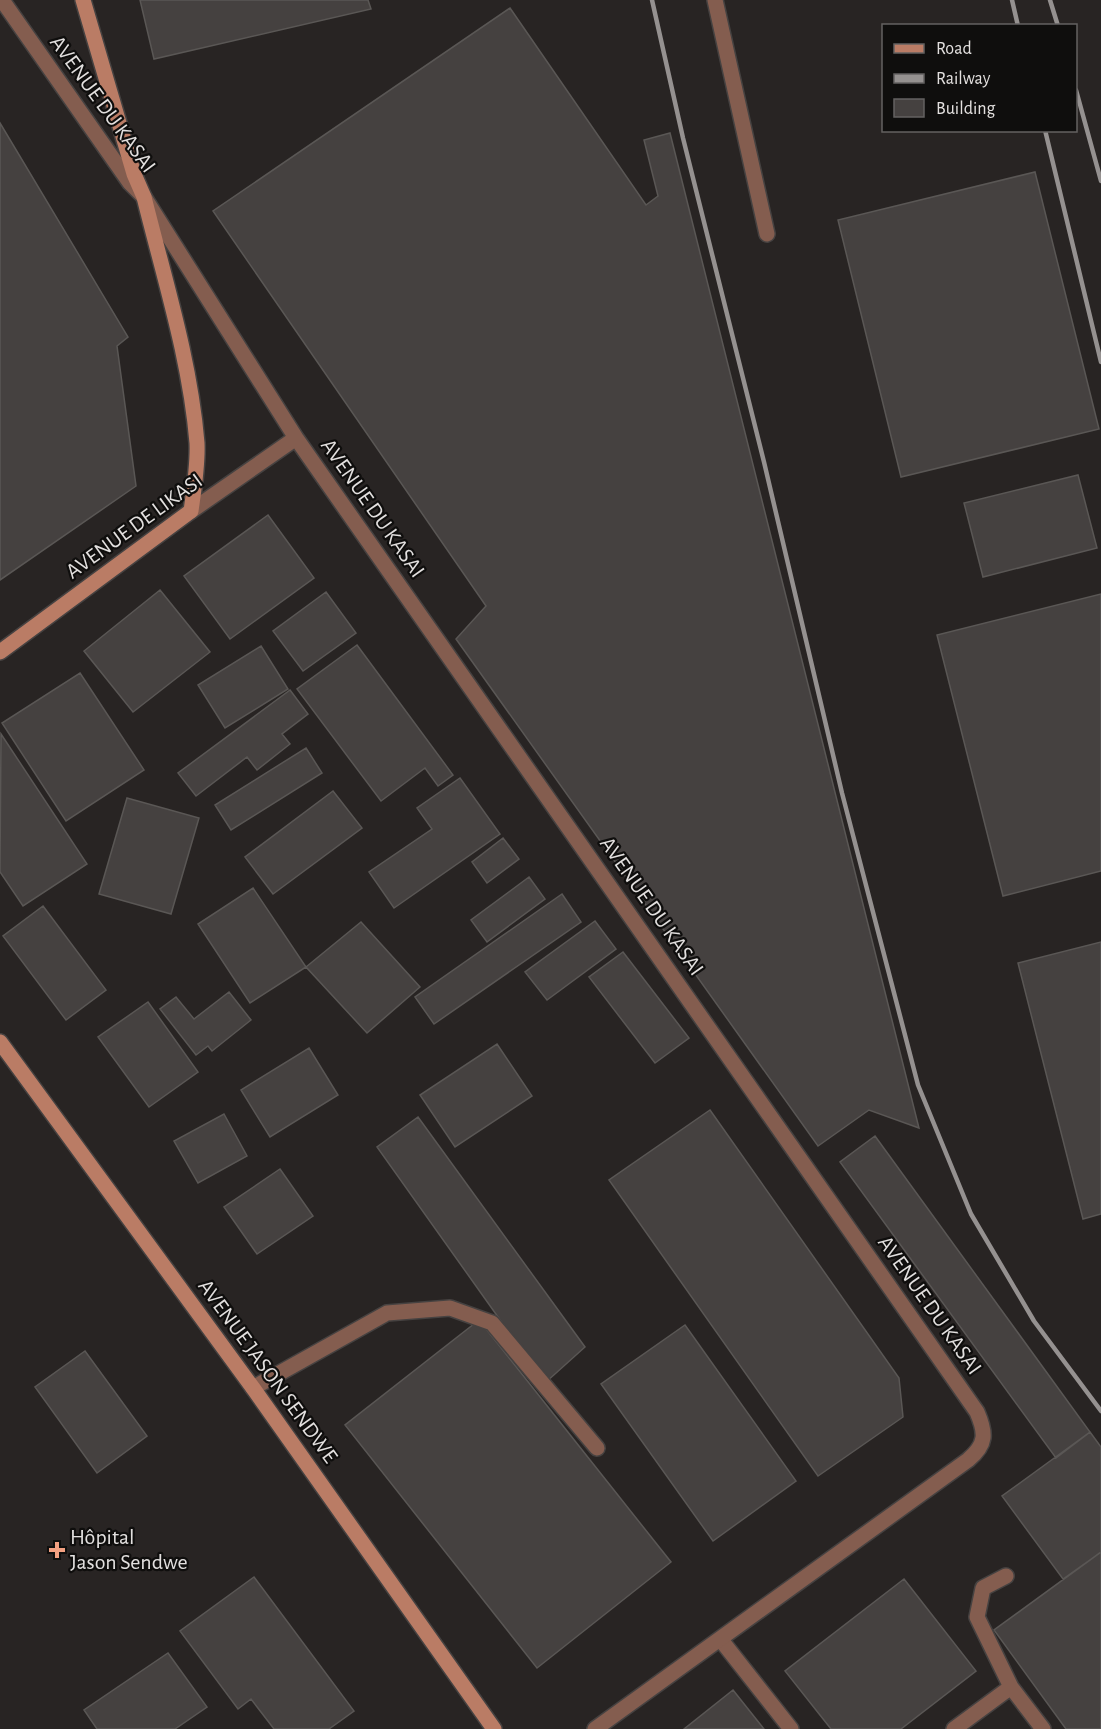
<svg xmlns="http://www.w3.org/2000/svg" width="1101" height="1729" viewBox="0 0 1101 1729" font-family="'Alegreya Sans',sans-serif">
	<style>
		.building { fill: #454140; stroke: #5a5755; stroke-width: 1.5 }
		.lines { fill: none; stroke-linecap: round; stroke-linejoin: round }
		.lane-casing { stroke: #464241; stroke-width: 18 }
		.street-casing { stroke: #464241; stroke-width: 18 }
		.secondary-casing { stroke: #464241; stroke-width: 18 }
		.lane { stroke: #845d4f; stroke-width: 15 }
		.street { stroke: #845d4f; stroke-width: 15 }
		.secondary { stroke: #ba7c65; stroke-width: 15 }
		.rail { stroke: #959190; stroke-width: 4.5 }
		.poi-dot { fill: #f2a081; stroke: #0f0e0d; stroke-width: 2 }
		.labels { text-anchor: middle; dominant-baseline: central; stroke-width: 4.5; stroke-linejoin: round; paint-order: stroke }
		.street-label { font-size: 22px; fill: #e3e0df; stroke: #0f0e0d }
		.poi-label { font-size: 22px; fill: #e3e0df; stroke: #0f0e0d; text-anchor: start }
	</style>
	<rect width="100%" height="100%" fill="#282423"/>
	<path class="building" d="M140,0H368L371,9L154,59Z
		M510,8L646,205L658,196L644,140L670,133L919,1128L869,1110L818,1146L456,639L486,606L213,211Z
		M0,123L128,337L117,346L136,486L0,580Z
		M1035,172L1099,429L901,477L838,220Z
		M1078,475L1097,548L983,577L964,503Z
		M268,515L314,578L230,639L184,576Z
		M160,590L210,652L133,712L84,651Z
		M326,592L356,633L303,671L273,631Z
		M1101,594V871L1003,896L937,635Z
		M357,645L453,775L438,786L425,768L381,801L297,689Z
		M261,646L288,689L225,728L198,685Z
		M80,673L144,770L66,821L2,723Z
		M290,690L308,714L282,734L290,744L257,770L247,757L196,796L178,773Z
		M1,734L87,864L23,906L0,872Z
		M306,748L322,773L231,830L215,805Z
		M460,778L500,834L394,908L369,872L432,829L417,808Z
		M333,791L362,828L273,894L245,857Z
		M127,798L199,818L171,914L99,894Z
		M503,838L519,859L487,883L472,862Z
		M529,877L545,899L487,942L471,920Z
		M253,888L306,967L250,1003L198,924Z
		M562,894L581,922L434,1024L415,997Z
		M43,906L106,990L66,1020L3,936Z
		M595,921L616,949L547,1000L525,972Z
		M361,922L420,987L367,1033L306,967Z
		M1101,942V1214L1083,1219L1018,963Z
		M623,952L689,1038L655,1063L589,977Z
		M229,992L251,1020L212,1051L208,1046L196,1055L160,1009L176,997L194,1019Z
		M148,1002L198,1072L149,1107L98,1037Z
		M497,1044L532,1096L455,1147L420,1095Z
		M309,1048L338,1095L270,1137L241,1090Z
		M710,1110L899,1378L903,1417L818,1476L609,1180Z
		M224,1114L247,1156L198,1183L174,1141Z
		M418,1117L585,1347L545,1383L377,1147Z
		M875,1136L1090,1432L1056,1458L840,1162Z
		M280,1169L313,1216L257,1254L224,1207Z
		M479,1320L671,1562L537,1668L345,1425Z
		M685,1325L796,1481L713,1541L601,1384Z
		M85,1351L147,1436L97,1473L35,1387Z
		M1090,1432L1101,1447V1552L1063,1579L1002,1496Z
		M1101,1552V1729H1066L994,1630Z
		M254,1577L354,1711L329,1729H274L251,1699L238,1709L180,1631Z
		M904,1579L976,1671L901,1729H831L785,1671Z
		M168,1653L207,1707L175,1729H97L84,1710Z
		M733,1690L764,1729H684Z"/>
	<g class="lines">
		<defs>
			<path id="lane" d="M715,0L767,234
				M253,1388L387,1313L450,1308L492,1323L597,1448
				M1006,1576L983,1588L977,1617L1011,1687L1043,1729
				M721,1640L791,1729
				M954,1729L1011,1687"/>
			<path id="street" d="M2,0L130,183L144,197L296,438L977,1412C986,1433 987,1444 968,1460L595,1729
				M191,511L296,438"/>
			<path id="secondary" d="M0,652L191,511C194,489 198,465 197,443C190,359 164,278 144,197L134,174L83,0
				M0,1042L253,1388L494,1729"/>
		</defs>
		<use href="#lane" class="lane-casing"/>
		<use href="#street" class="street-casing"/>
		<use href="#secondary" class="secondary-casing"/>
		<use href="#lane" class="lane"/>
		<use href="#street" class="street"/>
		<use href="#secondary" class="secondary"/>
		<path class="rail" d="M652,0L683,138L764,462L842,793L918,1085L971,1214L1034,1321L1101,1411
			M1012,0L1018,26
			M1050,0L1058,26
			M1076,90L1101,181
			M1045,130L1101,362"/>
	</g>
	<path class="poi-dot" d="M54 1541h6v6h6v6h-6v6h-6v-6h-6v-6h6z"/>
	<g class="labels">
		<g class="street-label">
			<text transform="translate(103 104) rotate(54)">AVENUE DU KASAI</text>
			<text transform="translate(373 508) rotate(55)">AVENUE DU KASAI</text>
			<text transform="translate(134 526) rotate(-36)">AVENUE DE LIKASI</text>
			<text transform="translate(652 906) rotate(55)">AVENUE DU KASAI</text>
			<text transform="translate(930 1305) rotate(55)">AVENUE DU KASAI</text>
			<text transform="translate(268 1371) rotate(54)">AVENUE JASON SENDWE</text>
		</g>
		<g class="poi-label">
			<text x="70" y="1537">Hôpital<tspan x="70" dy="25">Jason Sendwe</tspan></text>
		</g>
	</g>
	<rect x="882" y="24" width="195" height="108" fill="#0f0e0d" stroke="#646261" stroke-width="1.5"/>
	<rect x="894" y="44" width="30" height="9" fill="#ba7c65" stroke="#646261" stroke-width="1.5"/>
	<text x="936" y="54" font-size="18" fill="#e3e0df">Road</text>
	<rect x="894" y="74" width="30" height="9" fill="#959190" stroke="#646261" stroke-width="1.5"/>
	<text x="936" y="84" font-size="18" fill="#e3e0df">Railway</text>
	<rect x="894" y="99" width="30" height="18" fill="#454140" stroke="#646261" stroke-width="1.5"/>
	<text x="936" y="114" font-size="18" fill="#e3e0df">Building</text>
</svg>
